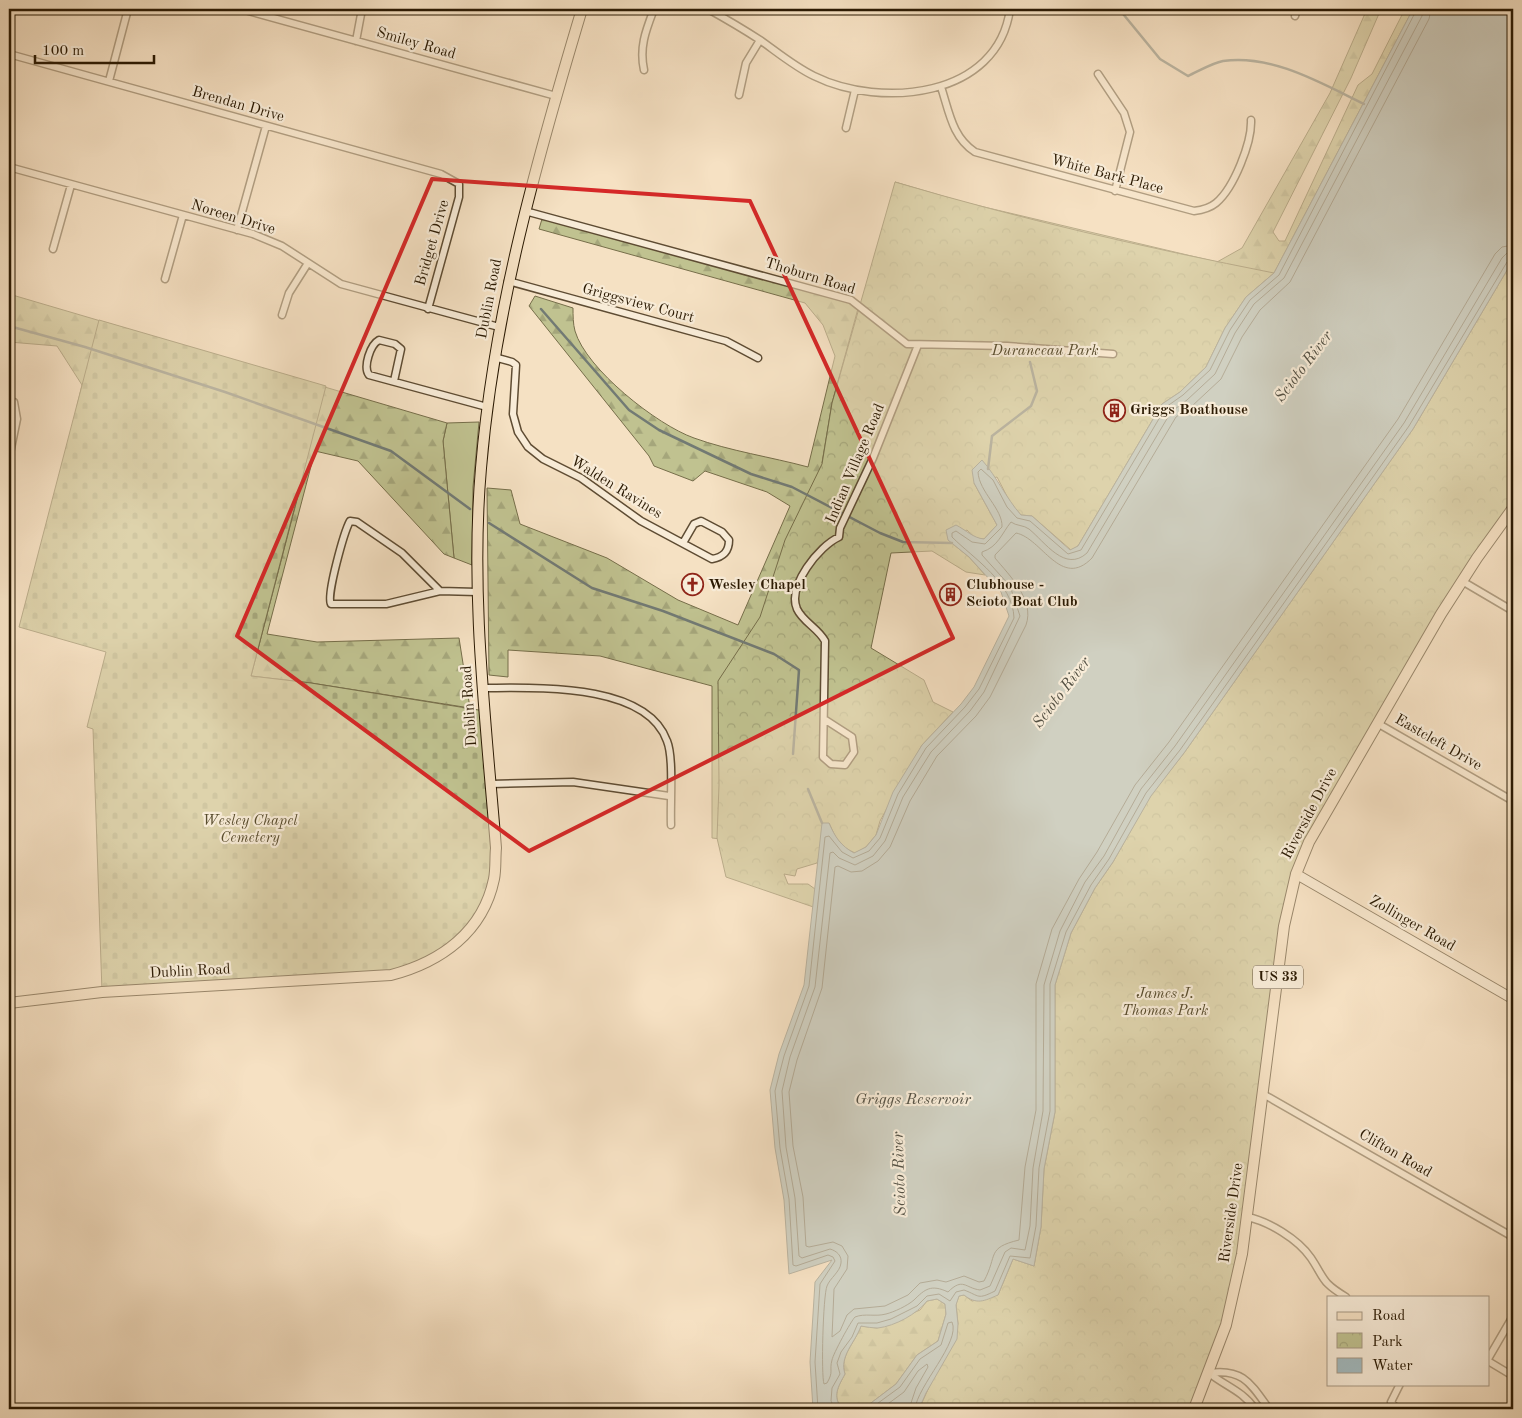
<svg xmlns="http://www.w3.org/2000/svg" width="1522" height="1418" viewBox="0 0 1522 1418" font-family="'Old Standard TT',serif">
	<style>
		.grass { fill: #c0c290; stroke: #766e4a }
		.forest { fill: url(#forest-firs); stroke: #766e4a }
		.cemetery { fill: url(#cemetery-stones); stroke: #766e4a }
		.park { fill: url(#park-crowns); stroke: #766e4a }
		.water { fill: #a2babf; stroke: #727a74 }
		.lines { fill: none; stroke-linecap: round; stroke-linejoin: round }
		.shore { stroke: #666a61; stroke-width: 1 }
		.stream { stroke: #727a74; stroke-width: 2.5 }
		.street-casing { stroke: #5e4c33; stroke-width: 9 }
		.secondary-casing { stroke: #2b1a03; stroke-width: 11 }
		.primary-casing { stroke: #2b1a03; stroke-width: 12 }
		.street { stroke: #f8ecd8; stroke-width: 6 }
		.secondary { stroke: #f8ecd8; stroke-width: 9 }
		.primary { stroke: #f5e1c3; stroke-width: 10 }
		.marked { fill: none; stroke: #d62828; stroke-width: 4; stroke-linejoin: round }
		.labels { text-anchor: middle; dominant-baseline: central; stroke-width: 4.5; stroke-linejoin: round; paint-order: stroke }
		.shield { fill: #f8ecd8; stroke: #685943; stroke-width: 1 }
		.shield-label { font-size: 14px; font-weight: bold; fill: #2b1a03 }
		.street-label { font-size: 15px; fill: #2b1a03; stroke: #f8ecd8 }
		.park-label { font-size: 15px; font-style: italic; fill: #584c2d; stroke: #f8ecd8 }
		.poi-label { font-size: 15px; font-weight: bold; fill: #2b1a03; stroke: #f8ecd8; text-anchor: start }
		.water-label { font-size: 16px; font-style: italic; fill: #555245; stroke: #f8ecd8 }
	</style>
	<defs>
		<pattern id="forest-firs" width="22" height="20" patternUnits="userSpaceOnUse" patternTransform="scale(1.25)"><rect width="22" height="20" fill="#c0c290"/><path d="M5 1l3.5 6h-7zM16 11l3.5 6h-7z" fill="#a5a67b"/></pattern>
		<pattern id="cemetery-stones" width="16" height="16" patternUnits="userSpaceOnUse" patternTransform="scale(1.25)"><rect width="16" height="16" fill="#c0c290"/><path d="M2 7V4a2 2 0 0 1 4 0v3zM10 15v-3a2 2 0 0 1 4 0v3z" fill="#a5a67b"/></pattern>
		<pattern id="park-crowns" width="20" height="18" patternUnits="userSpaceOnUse" patternTransform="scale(1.25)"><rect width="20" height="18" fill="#c0c290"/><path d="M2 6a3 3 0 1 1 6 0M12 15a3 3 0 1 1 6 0" fill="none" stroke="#a5a67b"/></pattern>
	</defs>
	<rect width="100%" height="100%" fill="#f5e1c3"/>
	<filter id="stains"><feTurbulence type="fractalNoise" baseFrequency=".004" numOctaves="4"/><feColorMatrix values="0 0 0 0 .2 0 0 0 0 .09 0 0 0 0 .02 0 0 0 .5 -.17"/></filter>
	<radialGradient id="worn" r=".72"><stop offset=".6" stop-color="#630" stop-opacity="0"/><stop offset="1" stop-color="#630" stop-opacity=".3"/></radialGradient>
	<path class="grass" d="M479,422L473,487L472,565L454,558L443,441L447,423Z"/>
	<path class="forest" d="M1367,9H1381L1351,78L1273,232L1279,241H1285L1358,85L1372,74L1405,9H1413L1274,273L1246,297L895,182L963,202L1217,262L1242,248L1330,93Z
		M542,219L859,305L832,403L822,463L846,477L740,841L712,838V686L600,656L508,650V677L489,675L487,488L511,490L520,524L607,558L678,600L738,625L790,506L767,492L705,471L693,481L654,466L649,456L529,306L535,296L573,308C573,315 573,324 575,331C586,369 657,425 694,438C730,451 771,457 808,467L835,356L823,325L805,303L539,229Z
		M9,294L447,423L443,441L454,558L444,554L358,461L315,451L267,634L317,642L459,638L470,708L311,683L251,676L304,473L77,406L82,385L57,346L9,342Z
		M937,1299L945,1304L946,1314L938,1341L917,1355L896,1384L863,1409H842C832,1396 838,1387 845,1374C839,1356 855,1343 861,1326L877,1328L920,1310L927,1301Z"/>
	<path class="cemetery" d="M99,320L326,386L251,676L311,683L485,711L495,877L462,939L406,971L102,992L93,729L87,727L106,652L19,627Z"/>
	<path class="park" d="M895,182C1020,219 1147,248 1274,273L1246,297L1225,328L1206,367L1180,392L1162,404L1078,546L1071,550L1032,516L1021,515L1011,504L997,477L974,483L997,525L984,539L974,538L967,530L948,540L969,557L985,575L966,572L932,551L891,553L871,648L924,680L933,702L953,712L922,745L880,821L876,835L866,847L855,853L845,848L836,838L829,823L817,863L797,869L795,876L784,874L788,884H808L822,894L825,911L726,877L717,838L719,785L718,681L760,617L785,540L822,464L832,403Z
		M1513,260V508L1477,558L1296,874L1237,1278L1194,1409H919L958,1324L956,1304L959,1296L964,1295L972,1301L998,1295L1013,1259L1034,1266L1041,1227L1044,1169L1055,1112V985L1071,933L1095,888L1113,862L1151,795L1184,753L1413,429Z"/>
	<path class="water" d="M1413,9H1513V260L1413,429L1184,753L1151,796L1113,862L1095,888L1071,933L1055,985V1112L1044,1169L1041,1227L1034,1266L1013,1259L998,1295C984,1301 977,1305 964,1295L959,1296L956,1305L958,1324L957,1339L926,1393L919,1409H863L896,1384L917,1355L938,1341L946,1314L945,1304L937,1299L927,1301C917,1314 895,1326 878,1328C873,1328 866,1327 861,1326C855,1343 839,1356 845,1374C838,1387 832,1396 842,1409H813L810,1362L815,1282L832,1260L789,1274L784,1200L775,1148L770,1090L779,1054L804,985L822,823H829C835,837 841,846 854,853L866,847L876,835L893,792L922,745L961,704L974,687L1009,616L1001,592L969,557L948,540L946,530L956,525C966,530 973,538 984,539L997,525L974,483L972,470L982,460C997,477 1006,498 1021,515L1032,516L1070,550L1078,546L1162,404L1180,392L1206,367L1225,328L1246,297L1274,273Z"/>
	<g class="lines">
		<path class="shore" d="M1423,9L1422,16L1284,278L1254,304L1235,333L1215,374L1187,400L1171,412L1087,553C1065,573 1045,542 1029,529C1024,525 1016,526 1011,522C1002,533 998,547 982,552V555L1010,586L1020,616L984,692L970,711L931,752L903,797L885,841L873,856L855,865L839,858L833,852L830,853L815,987L790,1057L782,1091L786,1147L795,1198L799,1256L802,1258L830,1249C837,1251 842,1256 841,1263C840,1272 830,1278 827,1286C823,1296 821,1375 824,1384L827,1383C834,1371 829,1371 832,1360C833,1354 851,1321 855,1317C865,1313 875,1317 886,1314C894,1312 907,1306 914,1300C925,1289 931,1284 948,1292C963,1277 965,1288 980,1290L990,1286L1005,1252L1011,1248L1025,1250L1030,1226L1033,1168L1043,1111L1044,985L1060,931L1085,882L1104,856L1141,789L1175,746L1404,423L1502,258L1507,253L1513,252
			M1431,9L1429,19L1290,282L1260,310L1242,337L1221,379L1192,406L1176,417L1092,558C1061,590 1042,538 1016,533L995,555V558C1009,575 1035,600 1026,625L990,697L976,716L937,756L910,801L890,847L878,861L862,871L851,872L838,866L835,867L822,988L797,1060L789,1092L793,1146L803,1197L806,1246L809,1247L833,1242L842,1246L848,1256L847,1269L834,1289L832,1337L840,1331L847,1315L854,1309L885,1306L908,1295L920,1283L937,1280L946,1282L964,1276L979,1282L984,1281C998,1255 986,1248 1019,1240L1025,1167L1036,1110V984L1052,929L1079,879L1097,852L1135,785L1169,742L1398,419L1495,254L1502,247L1513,245
			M818,1409L815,1362L820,1284L835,1261L833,1257L828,1255L796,1266L793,1265L789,1199L780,1148L775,1091L784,1056L809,986L825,837L829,836L842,852L853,858L869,851L880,838L898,794L926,748L965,707L979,689L1014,618C1013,583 974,559 952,537V533L956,531L972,542L985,544L1002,527C1003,509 979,492 978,472L981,469L993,480L1007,507L1017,518L1030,521L1068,554L1081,550L1166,407L1183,395L1210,370L1230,330L1250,300L1279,275L1417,9
			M835,1409L831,1401L832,1388L840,1374L837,1363L841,1352L852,1337L858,1323H877L891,1319L917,1306L927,1296L939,1294L950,1301L956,1292L964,1290C980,1296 977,1300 995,1291L1010,1256L1030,1258L1036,1226L1039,1168L1050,1111V984L1066,932L1091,885L1109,859L1146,793L1180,750L1409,426L1507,262L1513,259
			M870,1409L900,1387L920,1359L941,1345L948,1323L952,1322C961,1342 917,1386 915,1409
			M881,1409L904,1392L918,1371L927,1364L928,1367L916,1388L909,1409"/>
		<path class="stream" d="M1119,9L1160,59L1188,76C1199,71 1212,63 1223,61C1272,54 1321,83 1364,104
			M541,309L629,410L659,430L751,474L792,487L880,533L903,542L952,543
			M9,326L85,347L225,392L391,451L470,509
			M988,469L992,436L1031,406L1037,391L1030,362
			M489,523L592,588L663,611L774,654L799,670L793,754
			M808,789L822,823"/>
		<defs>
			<path id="street" d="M241,9L556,96
				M708,9C726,19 743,29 760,40C777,52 795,67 814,76C881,109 998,98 1010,9
				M1295,16L1297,9
				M356,41L362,9
				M9,54L441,174L459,184V197L428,309
				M644,70C639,47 646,30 654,9
				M1098,74L1124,113L1130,132L1115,191
				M109,81L128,9
				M941,87C949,111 952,137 975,152L1194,211C1202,210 1210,208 1216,203C1234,188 1252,142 1251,120
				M739,95L746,63L760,40
				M846,128L855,90
				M9,167L253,234L282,246L341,284L499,327
				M525,211L851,300L907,344L1007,346L1113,354
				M237,230L266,126
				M53,249L71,185
				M165,279L183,215
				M508,281L726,341L758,358
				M282,315L289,293L308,263
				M494,357L512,362L516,365L513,414L518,432L528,447L543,459L581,478L641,521L712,559C723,557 729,552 729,540L722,532L701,521L694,524L683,543
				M394,381L401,349L395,344L379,340C370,345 363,367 369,375L487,407
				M9,458L17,419L14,402
				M1462,581L1513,611
				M440,591L402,553L357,522L350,521C344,532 326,596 331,604H386L440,591L477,592
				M483,688C534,688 646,682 667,741C674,758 670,803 671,825
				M824,719L852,737L854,752L845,765L831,764L823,757L825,641C818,628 803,622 797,609C787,586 819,546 839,537L840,528L873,458L918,345
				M1377,723L1513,801
				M491,784L573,782L669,796
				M1263,1094L1513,1237
				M1247,1217C1268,1221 1298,1239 1311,1258C1325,1279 1321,1282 1346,1297
				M1488,1359L1513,1316
				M1488,1361L1513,1376
				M1209,1373C1243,1368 1251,1384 1269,1409
				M1209,1373C1225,1386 1243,1391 1255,1409
				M1397,1409L1391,1402L1400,1384"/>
			<path id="secondary" d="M1296,874L1513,999"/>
			<path id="primary" d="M9,1003L102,992L391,975C441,962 483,932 494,879C496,869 495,858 496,848C486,722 470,594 481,468C494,311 537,159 582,9
				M1194,1409L1226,1325L1242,1254L1284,926L1296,874L1309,842L1441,614L1477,558L1513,508"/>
		</defs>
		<use href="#street" class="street-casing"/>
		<use href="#secondary" class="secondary-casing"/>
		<use href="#primary" class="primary-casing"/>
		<use href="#street" class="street"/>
		<use href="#secondary" class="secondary"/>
		<use href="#primary" class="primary"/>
	</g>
	<path d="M0 0H1522V1418H0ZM432,179L750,201L953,638L529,851L237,636Z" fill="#f5e1c3" fill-opacity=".55" fill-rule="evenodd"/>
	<path class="marked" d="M432,179L750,201L953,638L529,851L237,636Z"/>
	<defs>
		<symbol id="building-ring" viewBox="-11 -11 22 22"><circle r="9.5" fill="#f8ecd8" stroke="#8f2418" stroke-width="1.5"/><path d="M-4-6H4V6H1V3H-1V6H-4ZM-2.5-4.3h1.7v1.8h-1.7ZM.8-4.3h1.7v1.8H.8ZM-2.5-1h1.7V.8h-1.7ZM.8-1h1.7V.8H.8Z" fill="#8f2418"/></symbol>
		<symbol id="church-ring" viewBox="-11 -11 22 22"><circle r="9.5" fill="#f8ecd8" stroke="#8f2418" stroke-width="1.5"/><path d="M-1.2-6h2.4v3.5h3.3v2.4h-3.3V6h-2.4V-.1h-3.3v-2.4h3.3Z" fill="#8f2418"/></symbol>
	</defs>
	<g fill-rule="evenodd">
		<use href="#building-ring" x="1102" y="398" width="25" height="25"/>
		<use href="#church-ring" x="680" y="572" width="25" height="25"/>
		<use href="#building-ring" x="938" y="582" width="25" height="25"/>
	</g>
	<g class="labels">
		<rect class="shield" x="1253" y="965.5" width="50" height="23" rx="4"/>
		<g class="shield-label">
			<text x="1278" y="977">US 33</text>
		</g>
		<g class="street-label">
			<text transform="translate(416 44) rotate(16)">Smiley Road</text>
			<text transform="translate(238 105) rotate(16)">Brendan Drive</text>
			<text transform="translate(1107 175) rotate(15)">White Bark Place</text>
			<text transform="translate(233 218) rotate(17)">Noreen Drive</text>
			<text transform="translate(433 243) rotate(-74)">Bridget Drive</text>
			<text transform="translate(810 277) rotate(17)">Thoburn Road</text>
			<text transform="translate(490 299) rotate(-79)">Dublin Road</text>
			<text transform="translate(638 304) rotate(15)">Griggsview Court</text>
			<text transform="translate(856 464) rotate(-67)">Indian Village Road</text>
			<text transform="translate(616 488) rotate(32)">Walden Ravines</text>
			<text transform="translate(470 706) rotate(-94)">Dublin Road</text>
			<text transform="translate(1438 743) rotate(30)">Eastcleft Drive</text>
			<text transform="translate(1310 814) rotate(-62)">Riverside Drive</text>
			<text transform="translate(1412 924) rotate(30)">Zollinger Road</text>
			<text transform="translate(190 972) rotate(-3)">Dublin Road</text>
			<text transform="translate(1395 1154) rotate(30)">Clifton Road</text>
			<text transform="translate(1232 1213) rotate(-82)">Riverside Drive</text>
		</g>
		<g class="park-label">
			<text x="1045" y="351">Duranceau Park</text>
			<text x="250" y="821">Wesley Chapel<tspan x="250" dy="17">Cemetery</tspan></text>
			<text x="1165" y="994">James J.<tspan x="1165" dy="17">Thomas Park</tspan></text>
		</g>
		<g class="poi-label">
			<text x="1130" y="410">Griggs Boathouse</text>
			<text x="708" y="585">Wesley Chapel</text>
			<text x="966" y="585">Clubhouse -<tspan x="966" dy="17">Scioto Boat Club</tspan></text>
		</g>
		<g class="water-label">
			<text transform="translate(1304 367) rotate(-53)">Scioto River</text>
			<text transform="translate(1062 693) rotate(-53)">Scioto River</text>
			<text x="913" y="1100">Griggs Reservoir</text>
			<text transform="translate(900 1174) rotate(-92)">Scioto River</text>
		</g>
	</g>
	<rect width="1522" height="1418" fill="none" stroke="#f5e1c3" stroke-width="30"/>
	<rect x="10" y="10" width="1502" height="1398" fill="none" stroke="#2b1a03" stroke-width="2.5"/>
	<rect x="15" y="15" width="1492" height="1388" fill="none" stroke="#2b1a03"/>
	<rect x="1327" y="1296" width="162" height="90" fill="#f8ecd8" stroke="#a69883"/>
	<rect x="1337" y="1312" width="25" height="8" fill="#f5e1c3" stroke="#a69883"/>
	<text x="1372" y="1320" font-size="15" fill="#2b1a03">Road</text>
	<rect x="1337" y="1333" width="25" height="15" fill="url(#park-crowns)" stroke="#a69883"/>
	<text x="1372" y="1346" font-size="15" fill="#2b1a03">Park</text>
	<rect x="1337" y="1358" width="25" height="15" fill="#a2babf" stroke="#a69883"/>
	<text x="1372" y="1370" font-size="15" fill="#2b1a03">Water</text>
	<path d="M35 55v8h119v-8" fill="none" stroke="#2b1a03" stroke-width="2.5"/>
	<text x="42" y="55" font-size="15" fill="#2b1a03" stroke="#f8ecd8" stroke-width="4" paint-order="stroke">100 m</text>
	<rect width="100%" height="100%" filter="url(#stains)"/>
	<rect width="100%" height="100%" fill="url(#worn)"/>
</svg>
